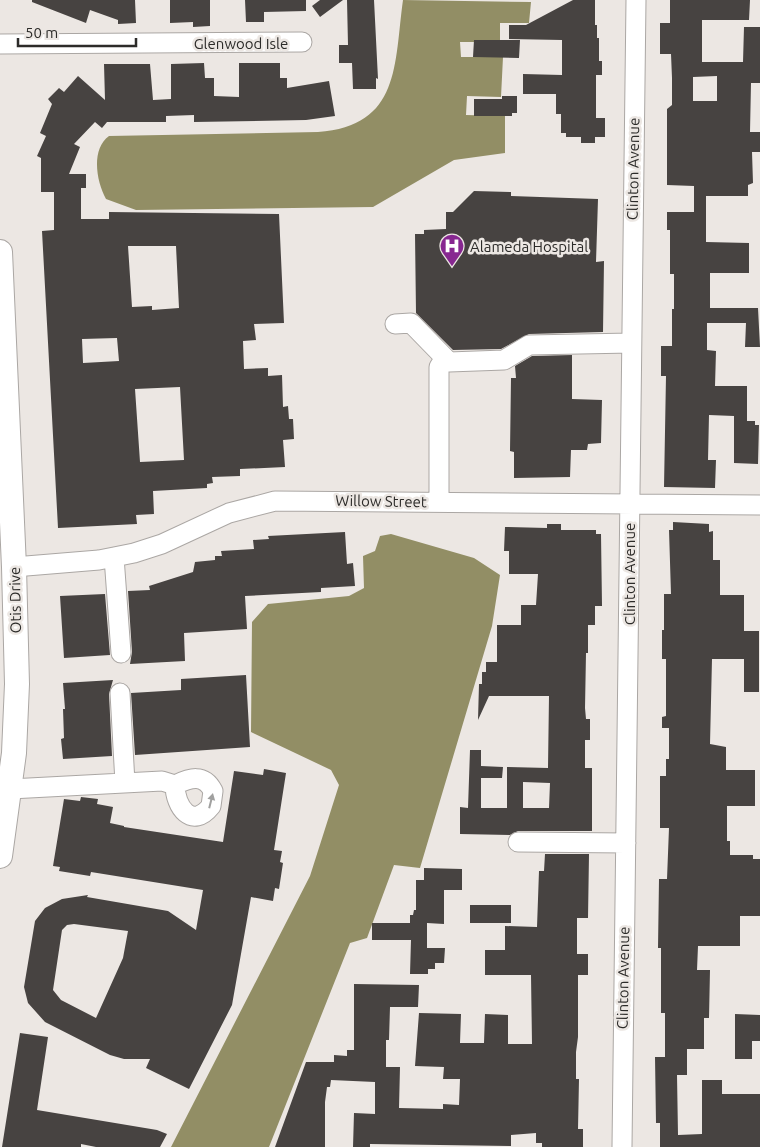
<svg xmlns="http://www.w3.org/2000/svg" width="760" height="1147" viewBox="0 0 760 1147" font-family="Ubuntu,sans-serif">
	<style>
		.water { fill: #928e65 }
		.building { fill: #474341; fill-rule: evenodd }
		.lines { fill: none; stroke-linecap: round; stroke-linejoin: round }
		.minor-casing { stroke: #aba7a4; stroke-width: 21 }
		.major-casing { stroke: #aba7a4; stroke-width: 26 }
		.minor { stroke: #fff; stroke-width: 19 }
		.major { stroke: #fff; stroke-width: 24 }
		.oneway { fill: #a0a09f }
		.labels { text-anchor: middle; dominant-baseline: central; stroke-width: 5; stroke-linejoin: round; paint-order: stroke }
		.street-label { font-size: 15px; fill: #2c2b29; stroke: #ece7e3 }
		.poi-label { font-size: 15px; fill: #2c2b29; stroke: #ece7e3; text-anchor: start }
	</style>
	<rect width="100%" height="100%" fill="#ece7e3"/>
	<path class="water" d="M403,0L531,2L529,23H500V40H474V42H460L461,57H503L501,97L467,96L466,115L505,116V153L454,160L373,207L136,210L106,199C96,181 91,149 109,136L318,132C401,126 394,64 403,0Z
		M391,534L474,558L500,575L492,626L420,868L394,865L367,938L350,943L269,1147H171L310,876L339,785L331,770L251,732L252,622L268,604L349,596L364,588L363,556L375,551L380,536Z"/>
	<path class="building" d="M32,0H135L136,23L118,24V20L90,10L86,23L32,2Z
		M170,0H210V26L193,27V22L170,23Z
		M245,0H306V11L264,12V22H246Z
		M320,0H343L320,17L312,6Z
		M347,0H374L378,79L376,78V89H353L352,63H339V45H348Z
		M573,0H595V25H597V38H599V61H602V75H596V118H605V137H595V143H581V137H566V133H561V114H556V94H523V74L562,75V40L509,39V25H526Z
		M670,0H750L749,20H702V62H743L744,27H760V83H751L750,132H760V152H752L753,183L748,185V196H706V242L749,243V273H710V308H758L760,347H745L746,323H707V350L716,351L715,386H747V421H755V425H759L758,464L734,463V416L709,415L708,460H716L715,488L664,487L666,376H661V346H672V309H674V274H670V230H667V212H694V186L667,185V109L672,105V78L671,54H660V23H670ZM717,76V101H693V77Z
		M474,40H520L519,58L473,57Z
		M204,63L205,78H214V96L239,97V63H280V78H287V88L329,81L335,116L306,120L194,122V115L166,116V122H107L102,128L95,122L74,144L80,147L69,174H86V188H81V219H109V212L279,214L284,323L254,324L256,340L243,341L244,369L268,368V376L282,375L283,407L288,406L289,419H293L294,439L283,440L285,467L240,469V476L212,477L213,483L207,484V488L153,491L154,514L136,515L137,524L58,528L42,231L54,230V192H41V158L37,156L46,136L40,133L52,104L48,99L59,88L64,92L78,76L105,100L104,64H150L153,100L171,99V64ZM128,246H176L179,308L152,310V306L132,307ZM117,338L119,361L83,363L82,339ZM180,387L184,460L140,462L135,389Z
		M502,96H517V113H512V116H474V99H502Z
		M474,191L511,192V196L598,199L596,262L604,261L603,332L529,334L501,349L453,350L416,313L415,234H424V230L446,229V212H453Z
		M572,355V399L602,400L601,443L588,444L587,450H571L570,477L514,478V452L510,451L511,378H516L515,366L532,356Z
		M673,522L709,524V532L713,531V560H720V595H744V631H759V692H744V659H712L710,744L726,747V770H755V806H727V841H730V855H753V859H760V916H740V946H698L697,970H710L709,1018H704V1049H687V1075H677L678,1135L702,1134V1080H722V1094H760V1147H660V1123H656L655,1057H665V1013H661V948H658L659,879H667L669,828H660V776H666V759H669V728H662V717L666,716V659H662V630H664V594H671L669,530H673Z
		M547,524H561V530H596V534H601L602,606H595V625H588V653H586L585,708L586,719H590V740H585V768H592V831H518L510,835L460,834V807L468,808L470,750H481V766L503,767L502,778H481V808H507V767L548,768L549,696H489L478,720L479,684H482V672H486V662H497V625H521V605H536L538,574H509V551H504L505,527L547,528ZM523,782L550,783L549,808H523Z
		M345,532L347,564L353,563L355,586L321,588V592L245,596L247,629L184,633L185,661L130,664L132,652L128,591L150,590L149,586L193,572L195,562L215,560V556H222L221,551L254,549L253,540L269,539L268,536Z
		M105,594L110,655L64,658L60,596Z
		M246,675L250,747L135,755L131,693L181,690V679Z
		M113,680L109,694L112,756L63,759L61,739L64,738L63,709H65L63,683Z
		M264,769L286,773L274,850L282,851L280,862L283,863L279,889L275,888L273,901L251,897L232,1005L189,1089L146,1068L150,1059H124L110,1055L45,1022L28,1003L24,987L35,921L45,908L62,899L88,895L87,897L168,911L196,930L203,890L91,872L90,876L59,871L60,867L53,866L64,799L80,801L81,797L98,799L97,804L113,807L110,823L124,826V827L223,842L234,771L263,775ZM74,924L128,931L123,958L96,1018L61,1000L53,990L62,930L67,925Z
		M545,854H589L588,918H577V954H588V975H578V1037L576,1052V1079H579L578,1129H583V1147H542V1143H536V1133L511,1135V1146L370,1144V1147H353L354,1113L375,1114V1082L331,1080L330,1087H327L325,1102V1147H275L306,1062H334V1055L347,1056V1050H354V984L419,985L418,1007H390L389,1040H386V1067H400L399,1108L443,1109V1104L459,1105L460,1079H443L444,1067L415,1066L419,1013L461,1014L460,1043H484L485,1014L508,1015V1044H532L531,975H485V950H505V926L537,927L539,871H544Z
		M424,868L462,869V890H444V924L427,923V948H445L444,963H435V969H428V974H410L411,940H372V923H410V915H413L414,910H416V880H424Z
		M470,905H511V923H470Z
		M735,1014L760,1015V1041H752V1059H735Z
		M20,1033L48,1037L37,1110L157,1130L167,1134L160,1147H96L81,1144V1147H2Z"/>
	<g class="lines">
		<defs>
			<path id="minor" d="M0,44L302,42
				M395,324L411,323L449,362L504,360L529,345L631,343
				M439,502V367L444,359
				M114,557L121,653
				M14,567L99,560L134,553L162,544L229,513L275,501L760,505
				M120,693L125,783
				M10,789L162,781L175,785C190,778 204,773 213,791L211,806C192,830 175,807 175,785
				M518,842L626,843
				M622,1147L636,0"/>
			<path id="major" d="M0,252L14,567L17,684L14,753L0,856"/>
		</defs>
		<use href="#minor" class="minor-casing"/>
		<use href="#major" class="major-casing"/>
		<use href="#minor" class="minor"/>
		<use href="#major" class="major"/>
	</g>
	<defs><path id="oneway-solid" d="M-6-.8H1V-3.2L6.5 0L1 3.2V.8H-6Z" transform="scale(1.25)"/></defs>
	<use class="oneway" href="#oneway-solid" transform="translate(211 801) rotate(-76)"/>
	<defs>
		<symbol id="hospital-pin" viewBox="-11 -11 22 30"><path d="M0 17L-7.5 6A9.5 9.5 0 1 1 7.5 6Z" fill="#872790" stroke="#ece7e3"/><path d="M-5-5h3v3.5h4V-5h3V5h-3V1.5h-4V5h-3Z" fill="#fff"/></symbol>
	</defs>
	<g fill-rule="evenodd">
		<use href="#hospital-pin" x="438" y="232" width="28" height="38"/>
	</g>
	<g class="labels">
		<g class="street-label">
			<text x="241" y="43">Glenwood Isle</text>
			<text transform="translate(633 169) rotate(-89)">Clinton Avenue</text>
			<text transform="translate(381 501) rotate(1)">Willow Street</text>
			<text transform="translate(629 574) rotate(-90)">Clinton Avenue</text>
			<text transform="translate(15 600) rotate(-91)">Otis Drive</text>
			<text transform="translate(623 978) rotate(-89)">Clinton Avenue</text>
		</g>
		<g class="poi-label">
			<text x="470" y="246">Alameda Hospital</text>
		</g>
	</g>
	<path d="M18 38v8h118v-8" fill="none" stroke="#2c2b29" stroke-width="2.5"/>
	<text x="25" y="38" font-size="15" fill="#2c2b29" stroke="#ece7e3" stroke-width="4" paint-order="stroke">50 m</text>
</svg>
